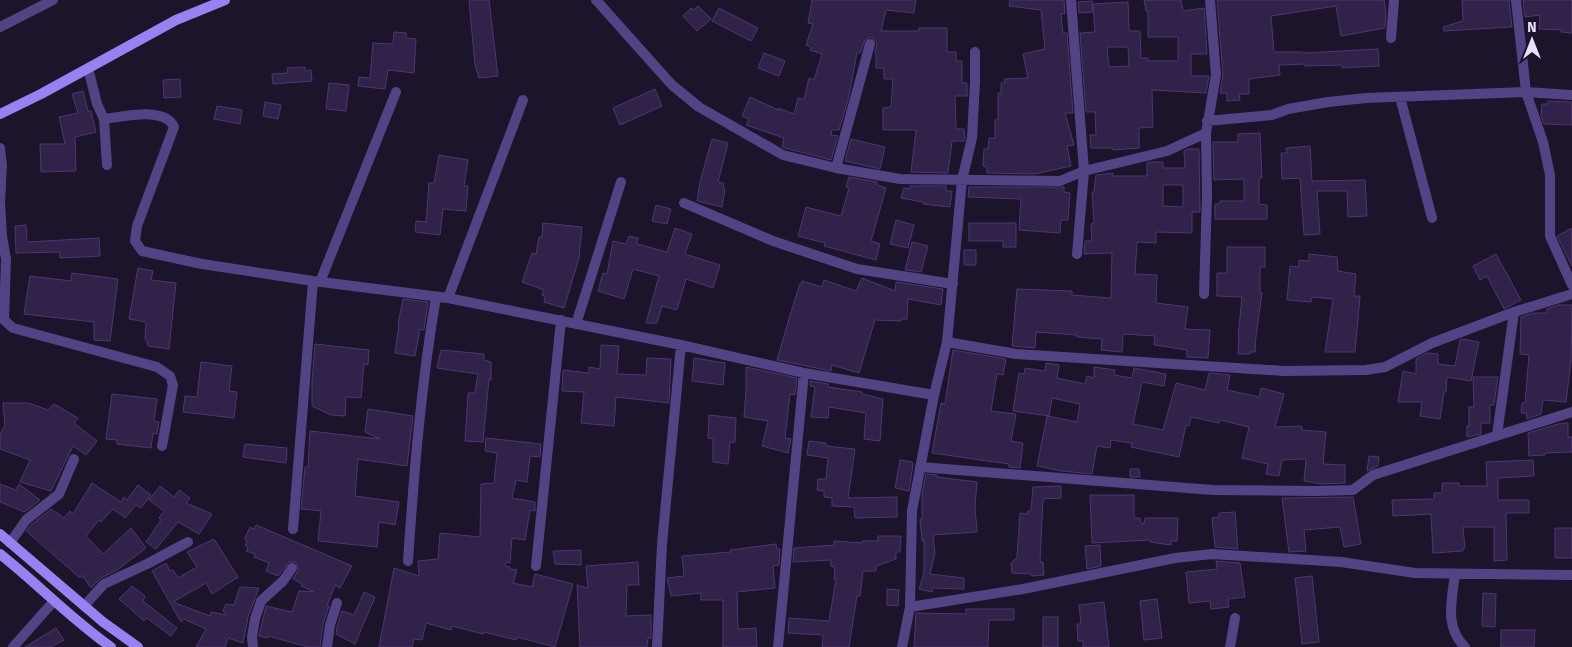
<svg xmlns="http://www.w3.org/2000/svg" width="1572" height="647" viewBox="0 0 1572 647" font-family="'Fira Sans',sans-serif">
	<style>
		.building { fill: #312249; stroke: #4d3773; fill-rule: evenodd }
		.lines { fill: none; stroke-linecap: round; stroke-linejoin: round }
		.street { stroke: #524484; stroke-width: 10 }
		.secondary { stroke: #9882f2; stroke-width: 10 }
	</style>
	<rect width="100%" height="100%" fill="#1c142a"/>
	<path class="building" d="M469,0H489L498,76L479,78L475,65Z
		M812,0H916L914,13L886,10L881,31H919V28H947V52H956V61H962V83H967V96H955L956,129H964L965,139L964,141H952L948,173L911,172L916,130H883V108L891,107L893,79H884V68H876V53H875L877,43L871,37L865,40L860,53H857L848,100L839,130H832L831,135L838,136L831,160L785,148L782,147L784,138L746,125L749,119L742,116L750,97L778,110V108L794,114L798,98L804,99L809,78L814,80L822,54L810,50L811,47L806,45L813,24L808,23Z
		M1010,0H1064L1065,14H1061L1063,33H1067L1073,113H1065L1074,145L1067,146L1071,166L1035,174L987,173V167L983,166L984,149H988L989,138H995V120H998V93H1001V83H1005L1004,79L1028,78L1023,54L1045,49L1041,10L1009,6Z
		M1144,0H1181L1183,11L1204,8L1207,54H1191V76H1209L1206,93L1152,90L1153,127L1139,128V148L1113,150V148H1091L1090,135H1096L1095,112H1086L1080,33L1095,32L1093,4L1128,2L1129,31H1140L1141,58H1148V61H1178V37H1148V11H1146ZM1107,47H1128L1129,66L1109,67Z
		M1217,0H1384L1386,13L1385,28L1341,36L1336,6L1271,16L1274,52H1302L1303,53L1378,49L1379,66L1342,68V65L1305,66V64L1279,65L1280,75L1249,79V94H1239L1240,100L1227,101V93H1220L1223,75Z
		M1462,0H1509L1512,27L1444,31L1443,27L1463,21Z
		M1523,0H1572V33L1561,32L1562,30L1539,29L1540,15L1525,17Z
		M1092,1L1093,12L1079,13L1078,2Z
		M698,6L711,19L697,31L683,16L691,8L693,10Z
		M719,8L758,28L751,41L712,21Z
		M394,32L406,33V38L416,39L414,73L388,70L385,89L358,86L359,77L370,78L373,43L393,44Z
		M764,53L785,61L779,76L758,68Z
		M305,67L306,71L311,70L312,81L273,84L272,74L288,73L287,68Z
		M180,79L181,97L164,98L163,80Z
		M329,83L349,85L346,111L326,109Z
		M655,89L662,106L620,125L613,108Z
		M83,91L88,111H91L96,132L75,137L76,171L41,172L40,144H65L59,117L78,113L72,94Z
		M1548,101L1572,102V125L1544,124L1541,116L1542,104H1548Z
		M265,102L281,105L278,119L263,116Z
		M217,106L242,110L240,124L214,119Z
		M1260,133L1262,178H1259V204L1267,205V219H1215V204H1220V201H1244V179L1214,180L1213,142H1238V134Z
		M712,139L728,143L718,182L724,183L723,187L725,189L722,207L697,201L700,182Z
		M851,139L885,147L880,169L845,161Z
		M1310,146L1312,181L1365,180L1367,216L1348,217L1347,191H1317L1320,234L1304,235L1300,178L1282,179L1281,153H1287L1286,148Z
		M1188,149H1199L1200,212H1192V233L1156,232V243L1137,242L1135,274L1157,275L1156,303L1188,307L1185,329L1210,330L1208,358L1187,357V350L1154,345L1155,336L1123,334L1122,352L1101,350L1102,339L1077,337V335L1036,332L1035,348L1012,346L1017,289L1072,291V295L1111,298L1112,253L1084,254L1085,241H1092L1091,224L1094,223L1092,192H1094L1096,175L1113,173V176H1147V163L1150,162H1163V168H1185L1184,151ZM1163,185H1183V207L1163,206Z
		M439,155L468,160L464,186H468L466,211L443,209L440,235L415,232L416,221L426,222L429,183H434Z
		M849,177L877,182V185L886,188L871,241L880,244L876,260L824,246L825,243L798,236L806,207L841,216L849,188L846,187Z
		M910,186H946V191H952L950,207L923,204V202L901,198L904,188L910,189Z
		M969,187H1064V192L1070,193L1068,220H1061L1060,233L1019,230L1021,199L968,197Z
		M656,205L671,209L667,224L652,221Z
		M896,220L914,225L908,248L890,244Z
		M543,223L582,227L579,258L564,308L544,302L545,296L542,295L544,290L522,282L532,253L536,254L539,237H542Z
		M969,223H1016V247H1003V241H969Z
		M26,225L27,242L99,238L100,256L60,258V252L16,253L15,226Z
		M675,228L692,234L685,254L720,265L713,288L686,279L677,310L662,306L657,323H646L659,276L633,269L624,299L598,291L603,273L607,274L613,241L626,244L629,236L638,238L637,244L667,252Z
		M1572,228V266L1557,236Z
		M912,242L928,246L921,272L905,270Z
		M1227,247H1265V267H1260V293H1262L1256,336L1255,352H1250V354H1238L1239,337H1238L1242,297L1217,296V273H1227Z
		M964,250H976V265H964Z
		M1309,254L1337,257L1338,271L1356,274L1354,296H1360L1355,352H1325L1333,299L1312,297L1311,302L1287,300L1290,266L1299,267V260L1309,261Z
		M1496,254L1521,300L1504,309L1487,276L1480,280L1473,266Z
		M138,268L153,271L151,280L176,283L169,349L148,346L147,341L145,339L146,322L129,319Z
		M72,273L118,279L110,341L94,340V322L24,314L30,276L71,281Z
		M862,278L895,291L896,282L943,289L941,305L908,299L907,319H901V321L875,320L859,373L832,365L831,371L777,360L794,302L800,284H801L802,281L822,287L824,280L856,291Z
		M403,299L428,302L424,330L420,329L415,356L395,353L399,325L398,324Z
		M1558,305H1572L1571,360L1566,402L1543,400L1541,414L1527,419L1526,413H1521L1522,403H1525L1529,355L1520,354L1521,317L1533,313H1547V309Z
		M1462,339L1479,342L1471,381L1447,377L1446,392H1444L1440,419L1420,416L1422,402H1398L1403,371L1416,374V359L1427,353L1438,354V364L1455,366L1460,340Z
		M315,344L369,350L368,365L364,364L361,398L346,397L345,416L331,415L312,406V381Z
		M601,345L619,346L617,374L646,375L647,358L671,359L669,403L616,397L614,426L581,423L584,392L562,391L563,370L589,373V367L600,369Z
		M441,350L484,354V360L491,362V380L489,379L483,442L465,441L468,393H475L478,374L437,368Z
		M953,350L1006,359L1003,375L997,374L991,411L1016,414L1011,441L1023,443L1020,468L1009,467V464L932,453L941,403L945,404Z
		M694,358L725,363L723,385L692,381Z
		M201,362L232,366L229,391L237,392L234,418L183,412L185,396L197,397Z
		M1046,363L1059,365L1057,378L1085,384L1087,376L1094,378V367L1115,370L1114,375L1132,378L1134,368L1166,374L1164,386L1142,382L1133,424L1163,430L1176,383L1205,390L1209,373L1230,375L1227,390L1259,397L1261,388L1284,394L1275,427L1302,426V430L1326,432L1323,464L1345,465V483L1321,484L1304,481L1306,459L1282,460L1279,476L1266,474L1268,464L1242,458L1249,427L1220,420L1219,423L1191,417L1189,426L1186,425L1179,457L1131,447L1132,443L1111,440L1110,448L1097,446L1092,474L1062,471L1037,466L1047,416L1077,422L1080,404L1052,398L1049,416L1013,411L1019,373L1024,374L1025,368L1045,371Z
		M746,367L797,378L795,395L790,394L785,438L791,439L788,453L762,446L768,421L744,417L746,391Z
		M1473,377H1498L1494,405H1490V423H1481V434L1467,437V426H1469V407H1474Z
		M810,381L828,384V387L862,392V394L883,399L880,441L864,439L866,413L829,407L828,418L811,417L815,387L810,386Z
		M112,394L157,399L154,421L159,422L157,434L153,433L151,448L117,444V440L106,439Z
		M3,403H29L48,410L54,404L78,418L74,423L97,441L86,455L73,446L51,491L20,482L30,460L0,449V435L5,425Z
		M368,409L413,416L407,466L358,459L355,496L399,502L395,525L379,522L377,547L318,541L321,511L301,509L305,467H308L310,431L380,439L365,432Z
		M709,415L736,418L735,442H730L728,464L713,462V439L708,438Z
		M1568,423V437H1572V452L1545,453V455L1529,456L1528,433L1558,424Z
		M486,438L541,444L540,457L530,456L527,482L516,480L512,498L535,502V511L530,510L525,540L512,538L510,563L506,562L505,566L510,567L509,569L517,570L513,583L532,587L535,574L573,584L555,647L517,637L516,640L484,632L483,634L452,626L451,630L426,623L422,640L414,639L412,647H379L394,568L419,576L418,561L438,559L440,533L480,537L481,484L494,483L497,453L485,451Z
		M809,441L826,443V446L855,449L848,498L897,497V517L855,518L854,507L832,506V498L824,497V491L817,490L818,479H826L828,458L807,455Z
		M245,444L287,448L286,463L243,457Z
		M1369,456L1379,457L1378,466L1367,471Z
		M900,460L912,462L913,465L909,491L895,488Z
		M1533,460L1534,476L1498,478V500H1529V513H1506L1507,560L1494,561V527H1463L1465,548H1463V551L1433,553L1431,514L1393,516L1392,500L1434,499V493H1442V483H1459V486H1487L1486,462Z
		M1130,469H1139L1140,477H1130Z
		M926,474L937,475V477L977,482L975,506L977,532L933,535L935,553L930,574L964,578V589L933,588L932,592L919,589L924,573V540L922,541L920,519H922V493Z
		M92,483L121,502L124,497L127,500L138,485L151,495L141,508L136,505L125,518L113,509L101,522L99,520L86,536L103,554L131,528L146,548L117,570L101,578L91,588L82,575L80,578L26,531L31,525L51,509L64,518L70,511L73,514Z
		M0,484L16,490L19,484L40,500L25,512L0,502Z
		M160,486L174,497L179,490L190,498L186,503L212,514L199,534L178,522L156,549L146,542L161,520L159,518L164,511L149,500Z
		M1061,486V498L1043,499L1040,562H1043L1044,575L1032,576L1031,574L1012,573L1011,563L1017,557L1020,513L1027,514L1028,511H1031L1033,487Z
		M1090,495H1134V518H1140L1141,523L1144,524L1145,518H1178L1177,541H1171V545L1150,542V540L1092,543Z
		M1353,497L1361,544L1344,547L1340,527L1304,530L1306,551L1289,552L1282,498Z
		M1235,512L1238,549L1215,547L1212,518L1219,517V513Z
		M256,525L352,566L340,588L335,585L327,606H329L323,624L320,647H308L268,636V638L259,636L266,606L292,612L299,591L314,592L301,586L302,584L293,579L299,569L295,562H289L278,576L266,571L269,563L254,557L255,554L246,551L248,548L245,545L247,542L245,538L250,527L254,529Z
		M1555,528H1572V558H1555Z
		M878,536H901L900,552H896V559L876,566V571H863L860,596H857L849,647H822L823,635L788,633L789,618L829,621L836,579H834L835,567L831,566V560L793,562L794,548L834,545V541L862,543V541H878Z
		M214,539L238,577L212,594L206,583L173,602L210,616L211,612L226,615L223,611L226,604L234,605L240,587L259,588L248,617L243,643L228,638L225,647H196L206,629L184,619L181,622L152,571L166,563L170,571L173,570L178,578L197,567L187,552Z
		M776,544L777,549H780L779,565L773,566L775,588L737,592L738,629L756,628L757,647H723V600H701V593L671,596L667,578L684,576L682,556L731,552L730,550Z
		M1100,545L1101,566L1087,569L1085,546Z
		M581,550V565L555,564L553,551Z
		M1216,561L1240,563L1245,597L1228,599L1229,607L1211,609L1210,601L1189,603L1186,572L1217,569Z
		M638,562L639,585H627L626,616L651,615V638H648L647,647H580L577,585L588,588L586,566Z
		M1312,576L1319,642L1302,644L1295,578Z
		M132,586L145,596L143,601L177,628L171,636L147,618L144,621L119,599Z
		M887,589L899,590L898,606L887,605Z
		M364,592L375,597L355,644L336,634L337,627L342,611L354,615Z
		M1483,593L1496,594L1495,627L1482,626Z
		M1157,599L1162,638L1144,640L1140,601Z
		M1104,602L1109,647H1083V641H1078L1077,624H1081L1079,605Z
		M966,609H1014V620H989L988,647H914L916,613L966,614Z
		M1043,617H1058V647H1043Z
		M56,628L64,640L51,647H25Z
		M1501,630H1535L1534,647H1501Z"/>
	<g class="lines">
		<path class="street" d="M596,0L672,85L699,107L783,155L836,168L900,179L1060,181L1084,171L1167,151L1206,133L1216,75L1210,0
			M1071,0L1084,171L1077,254
			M1516,0L1526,92L1543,142L1550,175V236L1572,285
			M0,27L53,0
			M1391,38L1394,0
			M88,68L97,104L104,119L107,165
			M1400,97L1432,218
			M104,119C123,117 165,106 174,127L137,226L135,241L142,251L202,264L313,281L448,298L681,345L804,373L934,395
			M1207,121L1272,115L1288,109L1328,102L1366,98L1526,92L1572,95
			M0,148L2,165L0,202L2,236L6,259L4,320L13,328L157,367L170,376L173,385L162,446
			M836,168L870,44
			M684,203L773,241L857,269L953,284
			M320,282L396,92
			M1204,294L1207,196L1206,133
			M448,298L523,100
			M576,324L621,182
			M947,342L1016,354L1284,371L1366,370L1385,367L1432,343L1514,312L1572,294
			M1497,435L1514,312
			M920,467L1213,490L1315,491L1353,490L1373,475L1572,412
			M293,529L313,281
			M10,543L26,520L59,494L74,459
			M408,561C414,472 421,385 436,297
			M536,566L561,320
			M1455,574C1452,600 1444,627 1465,647
			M84,606L104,584L147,564L188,542
			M910,607L1023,589L1175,558L1212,554L1341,562L1415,573L1572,575
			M13,647L54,601
			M253,647L252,637L255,619L261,601L283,581L292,568
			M327,647L330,625L337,603
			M657,647L662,544L681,345
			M778,647L804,373
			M902,647L910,607L912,511L934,395L947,342L962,180L972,138L975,82V52
			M1230,647L1235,618"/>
		<path class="secondary" d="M0,114L41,94L176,20L225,0
			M0,534L103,622L138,647
			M0,554C38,584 71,619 111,647"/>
	</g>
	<g transform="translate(1532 40)" stroke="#1c142a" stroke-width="4" paint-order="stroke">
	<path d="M0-4L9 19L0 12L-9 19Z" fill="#e9e1fc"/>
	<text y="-8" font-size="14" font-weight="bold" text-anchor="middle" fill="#e9e1fc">N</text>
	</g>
</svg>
